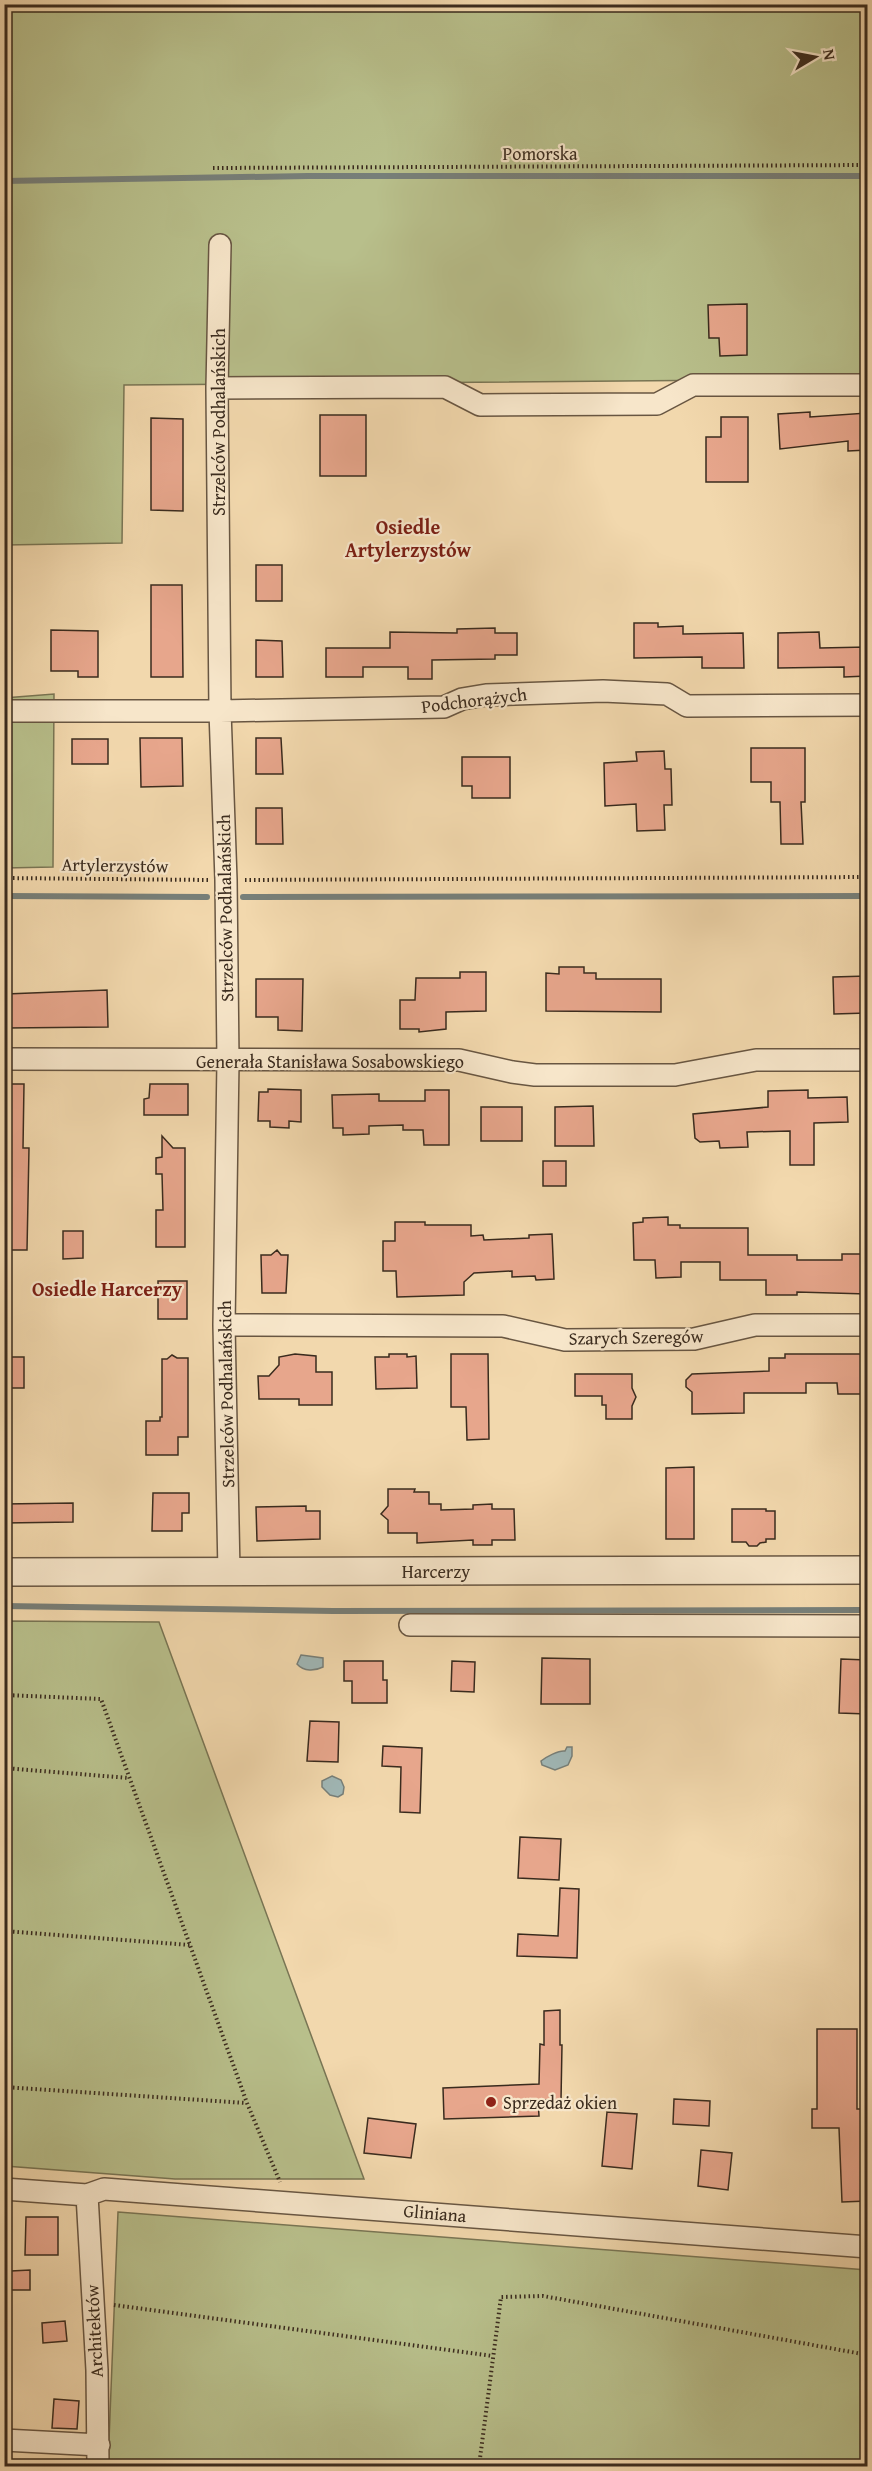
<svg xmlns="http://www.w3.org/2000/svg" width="872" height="2471" viewBox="0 0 872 2471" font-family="'Gentium Book Plus',serif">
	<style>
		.green { fill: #b8bf8b; stroke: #797554; stroke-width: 1.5 }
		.water { fill: #a0b7b6; stroke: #777f79; stroke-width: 1.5 }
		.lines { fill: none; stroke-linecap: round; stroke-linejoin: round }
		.stream { stroke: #777f79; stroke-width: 6 }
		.building { fill: #e7a68c; stroke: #3a2b1e; stroke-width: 1.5 }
		.minor-casing { stroke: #685642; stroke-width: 24 }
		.tertiary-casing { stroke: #685642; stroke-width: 30 }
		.path { stroke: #3a2b1e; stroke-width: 4; stroke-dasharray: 1.5 3; stroke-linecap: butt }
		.minor { stroke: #f7e6ca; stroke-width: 21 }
		.tertiary { stroke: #f7e6ca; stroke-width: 27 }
		.poi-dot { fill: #8f2418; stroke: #f7e6ca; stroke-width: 2 }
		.labels { text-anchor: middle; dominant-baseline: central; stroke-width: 4.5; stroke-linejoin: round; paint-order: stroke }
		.street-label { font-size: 18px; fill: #3a2b1e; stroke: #f7e6ca }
		.poi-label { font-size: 18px; fill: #3a2b1e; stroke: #f7e6ca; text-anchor: start }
		.neighbourhood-label { font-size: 20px; font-weight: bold; fill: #7a1f14; stroke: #f7e6ca }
	</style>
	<rect width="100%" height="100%" fill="#f2d8ad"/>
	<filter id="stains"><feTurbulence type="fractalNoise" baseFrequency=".00333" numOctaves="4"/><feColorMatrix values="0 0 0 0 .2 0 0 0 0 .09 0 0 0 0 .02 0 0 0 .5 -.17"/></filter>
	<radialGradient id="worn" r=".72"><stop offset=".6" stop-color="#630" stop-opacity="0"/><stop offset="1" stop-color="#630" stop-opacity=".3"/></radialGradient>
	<path class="green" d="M4,5H867V379L124,385L122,543L5,545Z
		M54,694L53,867L5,868L4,698Z
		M5,1621L159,1622L364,2179H175L5,2166Z
		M118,2212L867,2270V2466H108Z"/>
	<path class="water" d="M301,1655L323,1658V1667C315,1671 304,1672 297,1664Z
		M567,1747H572V1756L568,1765L555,1770L542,1765L541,1761C546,1757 559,1750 565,1751Z
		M332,1776L341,1780L344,1787L343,1794L338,1797L330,1795L322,1787V1781Z"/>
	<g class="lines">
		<path class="stream" d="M4,181L308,176H868
			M4,896L207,897
			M243,897L868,896
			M4,1606L333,1611L868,1610"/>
	</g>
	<path class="building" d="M747,304V355L720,356L719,338H709L708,305Z
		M810,412V417L867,413V450L848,451V441L780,449L778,414Z
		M320,415H366V476H320Z
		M721,417H748V482H706V437H721Z
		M151,418L183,419V511L151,510Z
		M256,565H282V601H256Z
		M151,585H182L183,677H151Z
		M634,623H658V627L683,626V634L743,633L744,668H702V657L634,658Z
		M495,628V633H517V655H495V659L432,660V679H408V667H363V677H326V648H390V632L457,633V629Z
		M51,630L98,631V677H78V671H51Z
		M819,632L820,648L867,647V676L844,677V667L778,668V633Z
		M256,640L282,641L283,677H256Z
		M140,738H182L183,786L141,787Z
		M256,738H281L283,774H256Z
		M72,739H108V764H72Z
		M751,748H805V802H801L803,844H781L780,802H771V782H751Z
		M664,751L665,769H671L672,805H664L665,830L637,831L636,804L605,806L604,763L637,761L636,752Z
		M462,757H510V798H472V786H462Z
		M256,808H282L283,844H256Z
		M559,967H584V973H596V979H661V1012L546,1011V973L559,974Z
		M460,972H486V1011L446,1012V1029L419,1032V1029H400V1000H415L416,978H460Z
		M867,976V1013L834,1014L833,977Z
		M256,979H303L302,1031L278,1030V1017H256Z
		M107,990L108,1027L6,1028V994Z
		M4,1084H24L23,1148H29L27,1250H4Z
		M150,1084H188V1115H144V1099L149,1098Z
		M268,1089L301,1090V1122L289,1121V1128L270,1127V1121H258L259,1092H268Z
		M425,1090H449V1145H424L423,1130H403V1125L369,1126V1134L343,1135V1128H333L332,1095L379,1094V1101H425Z
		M808,1090V1098L847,1097L848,1122L814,1123V1165H790V1131L747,1132L748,1147L720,1148L719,1141L700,1142L695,1138L693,1114L768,1107V1091Z
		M593,1106L594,1146H555V1107Z
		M481,1107H522V1141H481Z
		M162,1136L173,1148H185V1247H156V1210H163L162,1174H156V1158L162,1157Z
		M543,1161H566V1186H543Z
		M668,1217V1225H680V1228H748V1255H797V1260H842V1254H867V1294L797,1292V1295H766V1280H720V1262H681V1277L656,1278L655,1260H634L633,1223L643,1222V1218Z
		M395,1222H425V1225H471V1236L483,1235L484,1240L529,1238V1235L552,1234L554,1279L536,1280L535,1276L512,1277V1271L474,1273L464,1282V1295L397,1297L396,1271H383V1241H395Z
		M63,1231H83V1258L63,1259Z
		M277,1250L281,1255H288L286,1293H262L261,1255H271Z
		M158,1281H187V1319H158Z
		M295,1354L316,1356V1372H332V1405H299V1399H259L258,1376H269L279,1365V1357Z
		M389,1354H407V1357L416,1356L417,1388L376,1389L375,1357H389Z
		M451,1354H488L489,1439L467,1440L466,1407H451Z
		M785,1354H867V1394H838L837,1383H806V1393H744V1413L692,1414V1392L686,1387V1380L692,1374L769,1371V1358H785Z
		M172,1355L177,1358H188V1437H178V1455H146V1421H160V1417H162V1359H167Z
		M4,1357H24V1388H4Z
		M575,1374H632V1388L636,1397L632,1406V1419H606V1405H602V1396H575Z
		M694,1467V1539H666V1468Z
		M388,1489H415L414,1492H429V1504H441V1510L473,1509V1505L492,1504V1509H514L515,1540H492V1545H473V1540L417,1543V1533H388V1520L381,1514L388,1506Z
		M153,1493H189V1513H182V1531H152Z
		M73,1503V1522L4,1523V1504Z
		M306,1506V1511H320V1539L257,1541L256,1507Z
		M732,1509H766V1511H775V1539H766V1542L760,1543L757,1546H749L746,1542H732Z
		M542,1658L590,1659V1704H541Z
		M841,1659L867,1660V1714L839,1713Z
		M344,1661H383V1680H387V1703H352V1681H344Z
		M452,1661L475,1662L474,1692L451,1691Z
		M310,1721L339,1722L338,1762L307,1761Z
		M383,1746L422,1748L420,1813L400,1812L401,1767L382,1766Z
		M520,1837L561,1839L559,1880L518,1878Z
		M560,1888L579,1889L577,1958L517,1956L518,1934L558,1936Z
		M560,2010V2045H562L561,2100H538L539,2116L444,2119L443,2088L539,2084L540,2044L544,2045V2011Z
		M817,2029H857V2109H867V2201L842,2202L839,2128H812V2109H817Z
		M674,2099L710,2101L709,2126L673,2124Z
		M607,2112L637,2114L632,2169L602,2166Z
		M368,2118L416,2124L411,2158L364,2153Z
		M701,2150L732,2153L728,2190L698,2186Z
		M26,2217H58V2255H25Z
		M30,2270V2290H11V2271Z
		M65,2321L67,2341L43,2343L42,2323Z
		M54,2399L79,2401L77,2429L52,2428Z"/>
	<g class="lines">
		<defs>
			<path id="minor" d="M220,245L217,388L220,711L226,880L228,1061L224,1325L229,1572
				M217,388L445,387L480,405L657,404L693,385H868
				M4,711H220L444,707L462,699L486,695L603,691L667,694L687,706L868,705
				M4,1059L459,1060L512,1072L535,1075H675L756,1060H868
				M224,1325L503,1326L565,1340L694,1339L755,1325H868
				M410,1625L868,1626
				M4,2189L87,2195L104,2189L868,2247
				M87,2195L97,2370L98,2466
				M4,2440L99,2445"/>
			<path id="tertiary" d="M4,1572L868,1570"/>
		</defs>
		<use href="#minor" class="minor-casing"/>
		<use href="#tertiary" class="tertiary-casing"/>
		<path class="path" d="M213,168L868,165
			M4,878L208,880
			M245,880L868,877
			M4,1695L101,1699L247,2103L280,2182
			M4,1768L129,1778
			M4,1931L190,1945
			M4,2087L246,2103
			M114,2305L493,2356
			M479,2466L501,2297L543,2296L868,2355"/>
		<use href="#minor" class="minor"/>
		<use href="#tertiary" class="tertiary"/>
	</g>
	<circle class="poi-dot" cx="491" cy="2102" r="6"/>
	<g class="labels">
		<g class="street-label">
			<text x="540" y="153">Pomorska</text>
			<text transform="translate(218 422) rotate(-90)">Strzelców Podhalańskich</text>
			<text transform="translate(474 700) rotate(-7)">Podchorążych</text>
			<text transform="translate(115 865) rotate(1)">Artylerzystów</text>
			<text transform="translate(225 908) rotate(-91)">Strzelców Podhalańskich</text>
			<text x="330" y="1061">Generała Stanisława Sosabowskiego</text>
			<text transform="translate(636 1337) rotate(-1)">Szarych Szeregów</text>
			<text transform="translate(226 1394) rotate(-91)">Strzelców Podhalańskich</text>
			<text x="436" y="1571">Harcerzy</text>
			<text transform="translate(435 2213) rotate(5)">Gliniana</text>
			<text transform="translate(94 2331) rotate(-93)">Architektów</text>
		</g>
		<g class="poi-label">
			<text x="503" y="2102">Sprzedaż okien</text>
		</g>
		<g class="neighbourhood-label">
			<text x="408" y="526">Osiedle<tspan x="408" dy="23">Artylerzystów</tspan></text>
			<text x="107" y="1288">Osiedle Harcerzy</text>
		</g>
	</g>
	<rect width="872" height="2471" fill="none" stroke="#f2d8ad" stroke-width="24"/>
	<rect x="6" y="6" width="860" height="2459" fill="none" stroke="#3a2b1e" stroke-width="3"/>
	<rect x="12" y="12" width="848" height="2447" fill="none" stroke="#3a2b1e" stroke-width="1.5"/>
	<g transform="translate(815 57) rotate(80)" stroke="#f7e6ca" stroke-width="4.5" paint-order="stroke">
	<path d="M0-4.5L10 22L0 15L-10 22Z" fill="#3a2b1e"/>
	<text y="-9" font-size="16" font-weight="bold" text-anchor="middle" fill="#3a2b1e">N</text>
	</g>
	<rect width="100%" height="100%" filter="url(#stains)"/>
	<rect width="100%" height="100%" fill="url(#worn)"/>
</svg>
